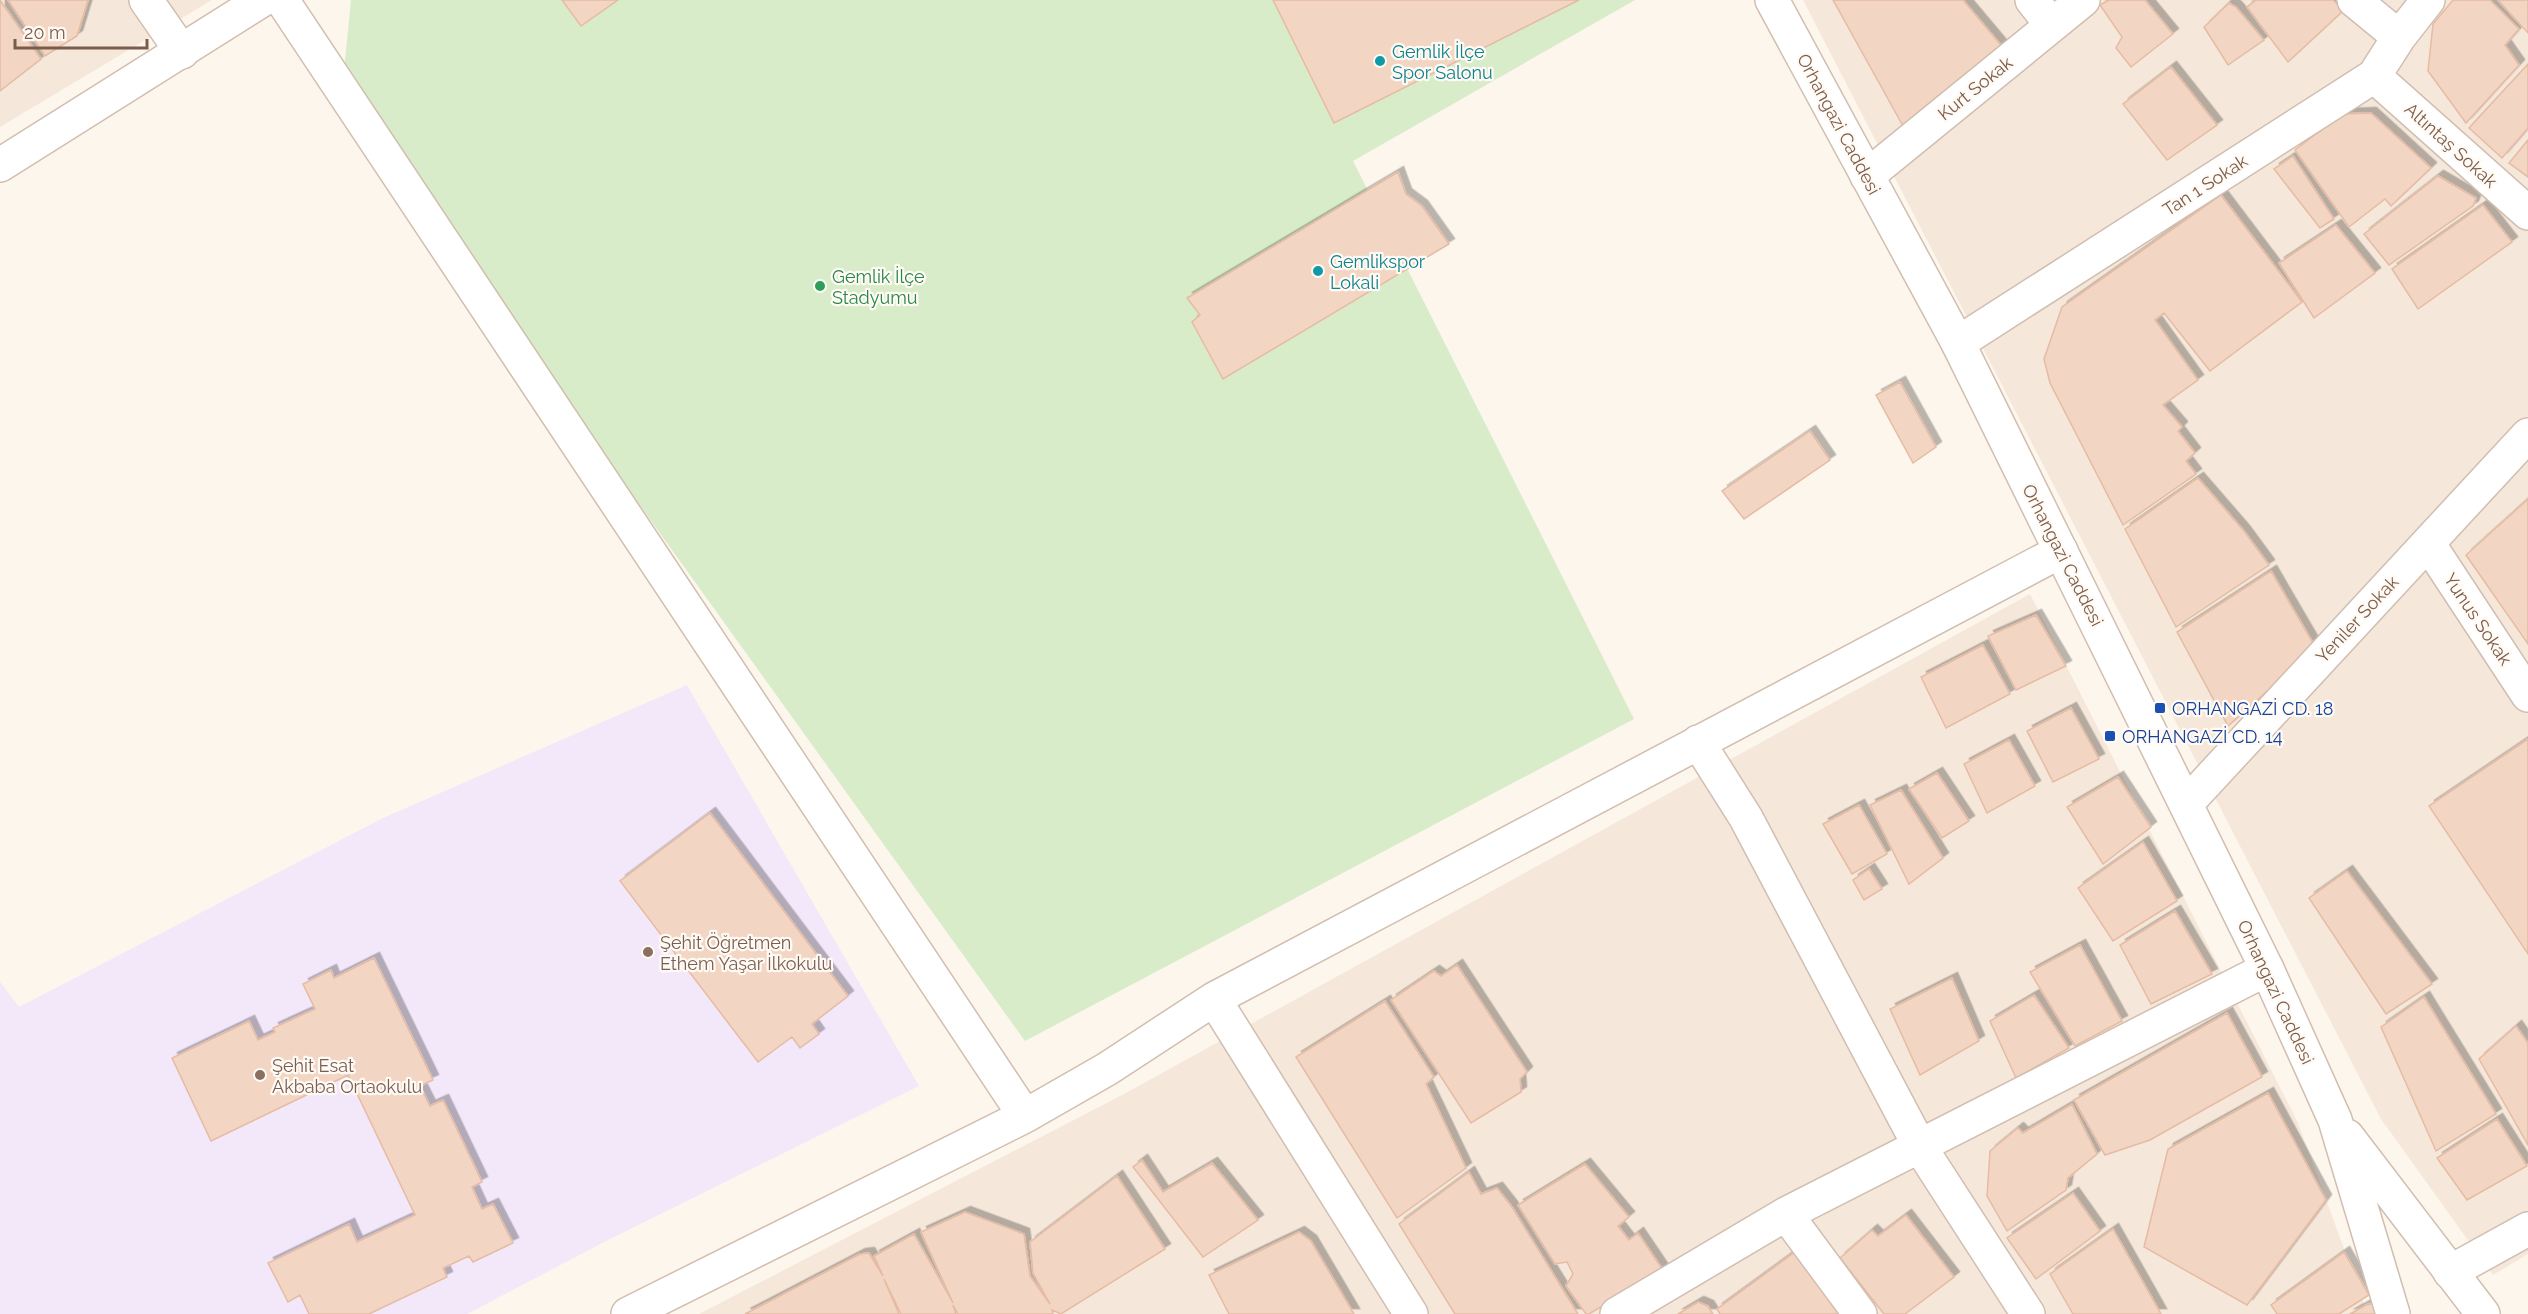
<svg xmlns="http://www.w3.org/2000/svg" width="2528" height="1314" viewBox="0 0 2528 1314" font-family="Raleway,sans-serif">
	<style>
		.residential { fill: #f5e8da }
		.education { fill: #f3e8fa }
		.green { fill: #d8ecc9 }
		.building { fill: #f3d5c3; stroke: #e6bba3; stroke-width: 1.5; filter: url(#shadow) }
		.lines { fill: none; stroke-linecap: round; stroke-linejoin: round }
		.minor-casing { stroke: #d1beb0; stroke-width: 36 }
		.tertiary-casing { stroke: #d1beb0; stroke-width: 36 }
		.minor { stroke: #fff; stroke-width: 33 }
		.tertiary { stroke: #fff; stroke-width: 33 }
		.culture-dot { fill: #0f9aa8; stroke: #fffaf3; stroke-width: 2 }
		.leisure-dot { fill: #2e9e5b; stroke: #fffaf3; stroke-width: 2 }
		.transit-dot { fill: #1a4fb4; stroke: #fffaf3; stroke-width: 2 }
		.education-dot { fill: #8d6e63; stroke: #fffaf3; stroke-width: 2 }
		.labels { text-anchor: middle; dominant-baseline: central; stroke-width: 4.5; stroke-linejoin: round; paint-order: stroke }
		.culture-label { font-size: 18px; fill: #0d838f; stroke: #fffaf3; text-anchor: start }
		.street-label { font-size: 18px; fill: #7a5c4d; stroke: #fffaf3 }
		.leisure-label { font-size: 18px; fill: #27864d; stroke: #fffaf3; text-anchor: start }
		.transit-label { font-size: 18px; fill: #164399; stroke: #fffaf3; text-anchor: start }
		.education-label { font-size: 18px; fill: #785e54; stroke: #fffaf3; text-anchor: start }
	</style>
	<defs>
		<filter id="shadow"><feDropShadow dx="5.5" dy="-5.5" stdDeviation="0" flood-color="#0004"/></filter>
	</defs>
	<rect width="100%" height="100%" fill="#fdf6ec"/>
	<path class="residential" d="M0,0H212L0,127Z
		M1803,0H2528V1254L2493,1275L2381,1119Z
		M2030,594L2298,1123L2368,1314H699L1124,1094Z"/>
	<path class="education" d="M687,685L919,1086L608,1240L467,1314H0V982L19,1007L383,818Z"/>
	<path class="green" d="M351,0H1635L1353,161L1634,719L1025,1041L342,91Z"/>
	<path class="building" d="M0,0L41,59L0,91Z
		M8,0H88L77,36L45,56Z
		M562,0H618L581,26Z
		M1273,0H1579L1334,123Z
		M1833,0H1963L2006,51L1903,126Z
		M2109,0H2145L2173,34L2131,67L2116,48L2122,37L2100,5Z
		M2256,0H2333L2344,10L2288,62L2247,7Z
		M2453,0H2490L2519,29L2505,45L2519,65L2466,123L2428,71L2433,24Z
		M2498,0H2528V33Z
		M2229,3L2236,7L2264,40L2228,65L2204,27Z
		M2528,64V128L2502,158L2469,128Z
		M2171,67L2217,125L2167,160L2123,104Z
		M2371,113L2431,168L2391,206L2385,199L2349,227L2295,150L2342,114Z
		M2528,140V177L2509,163Z
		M2293,156L2334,219L2320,228L2274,169Z
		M1398,172L1406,194L1422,206L1449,244L1223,379L1192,322L1200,315L1187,298Z
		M2438,176L2476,198L2473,206L2389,265L2364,234Z
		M2221,195L2302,302L2210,371L2164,313L2155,320L2198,380L2163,405L2182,427L2178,431L2195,453L2186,461L2196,474L2123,525L2050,383L2044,359L2062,307Z
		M2483,205L2512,242L2418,309L2392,269Z
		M2336,225L2375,273L2314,318L2279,263Z
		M1900,382L1936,447L1913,463L1876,395Z
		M1810,431L1830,460L1744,519L1722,491Z
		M2198,478L2244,531L2269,565L2176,627L2125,529Z
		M2528,499V644L2466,555Z
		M2271,571L2316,648L2228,726L2177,632Z
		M2036,615L2066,666L2016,690L1988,636Z
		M1983,645L2010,694L1946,728L1921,677Z
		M2071,708L2099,759L2053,782L2027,731Z
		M2528,739V954L2429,806Z
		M2009,740L2035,786L1987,813L1964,764Z
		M1937,773L1969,821L1942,838L1909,789Z
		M2118,777L2151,827L2103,864L2067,807Z
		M1901,790L1943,858L1909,884L1870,805Z
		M1859,805L1887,854L1852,874L1823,824Z
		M710,813L848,996L812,1024L819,1034L800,1048L792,1037L758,1062L620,881Z
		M2143,842L2177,901L2113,941L2078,888Z
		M1869,869L1882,889L1864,900L1853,880Z
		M2347,871L2432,984L2386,1014L2309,898Z
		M2175,911L2212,974L2151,1004L2120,945Z
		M2080,945L2122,1021L2075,1046L2030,972Z
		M374,958L433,1080L420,1086L430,1106L443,1100L482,1182L472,1187L482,1209L493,1204L513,1243L473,1262L469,1256L443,1268L447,1277L369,1314H309L300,1295L288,1302L268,1263L349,1224L357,1242L415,1215L348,1075L211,1141L172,1058L249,1021L258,1040L275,1032L273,1028L315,1009L303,984L331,970L334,978Z
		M1457,965L1527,1072L1520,1079L1521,1092L1471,1123L1391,1000L1434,971L1441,976Z
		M1952,978L1979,1041L1920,1075L1890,1009Z
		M2034,995L2069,1048L2016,1078L1990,1021Z
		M2424,997L2496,1114L2436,1151L2381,1027Z
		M1385,1001L1434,1077L1426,1084L1466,1168L1397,1218L1296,1057Z
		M2227,1013L2262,1077L2150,1140L2105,1155L2074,1100Z
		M2516,1026L2528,1043V1145L2479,1059Z
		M2268,1093L2326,1200L2247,1305L2144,1247L2168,1149Z
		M2072,1104L2097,1154L2068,1178L2066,1190L2007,1231L1987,1196L1990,1151L2018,1128L2023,1133Z
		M2497,1119L2527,1166L2467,1200L2437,1158Z
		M1142,1160L1163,1192L1212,1163L1258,1220L1203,1257L1133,1167Z
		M1585,1164L1629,1217L1618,1226L1629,1240L1638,1233L1663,1270L1589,1314H1586L1566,1286L1573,1274L1567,1262L1555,1264L1518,1205Z
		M1469,1172L1481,1194L1497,1188L1512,1207L1578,1314H1455L1399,1224Z
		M1117,1176L1165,1249L1061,1314L1052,1310L1053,1314H958L953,1305L956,1314H901L884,1279L899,1314H745L860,1254L869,1253L883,1276L874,1256L914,1234L953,1303L921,1232L965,1212L1024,1234L1030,1276L1050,1304L1033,1273L1030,1242Z
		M2073,1193L2100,1231L2036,1279L2007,1238Z
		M1906,1215L1954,1277L1905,1314H1884L1840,1258L1872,1230L1878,1236Z
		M2113,1229L2161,1314H2073L2050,1274Z
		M1299,1232L1311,1241L1354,1314H1229L1209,1275Z
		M1799,1249L1848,1314H1720L1717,1309Z
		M2344,1252L2369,1295L2339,1314H2277L2271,1305Z
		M1698,1302L1708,1306L1713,1314H1678Z
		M2375,1303L2381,1314H2350L2366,1305Z"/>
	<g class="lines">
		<defs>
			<path id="minor" d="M146,0L182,52
				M282,0L1025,1116L1107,1069L1214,999L1411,1314
				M2032,0L2052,25
				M2354,0L2399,37
				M2374,76L2528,213
				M1867,176L2083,0
				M1958,343L2374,76L2399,37L2428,0
				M2428,543L2528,695
				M1698,742L1746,818L1920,1147L2028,1314
				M2187,803L2528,435
				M1214,999L2061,551
				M1786,1214L1860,1314
				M2450,1272L2528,1229
				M628,1314L1025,1116
				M1617,1314L1786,1214L2267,969"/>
			<path id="tertiary" d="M1772,0L1958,343L2267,969L2335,1120L2393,1314
				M0,165L262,0
				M2347,1136L2483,1314"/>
		</defs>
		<use href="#minor" class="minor-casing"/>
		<use href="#tertiary" class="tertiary-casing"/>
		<use href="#minor" class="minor"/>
		<use href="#tertiary" class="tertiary"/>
	</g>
	<g class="culture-dot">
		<circle cx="1380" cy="61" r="6"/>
		<circle cx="1318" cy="271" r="6"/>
	</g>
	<circle class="leisure-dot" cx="820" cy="286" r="6"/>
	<g class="transit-dot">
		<rect x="2154" y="702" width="12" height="12" rx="3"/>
		<rect x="2104" y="730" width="12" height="12" rx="3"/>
	</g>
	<g class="education-dot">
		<circle cx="648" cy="952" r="6"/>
		<circle cx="260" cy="1075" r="6"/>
	</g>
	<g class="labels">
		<g class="culture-label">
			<text x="1392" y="51">Gemlik İlçe<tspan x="1392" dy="21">Spor Salonu</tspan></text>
			<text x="1330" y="261">Gemlikspor<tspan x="1330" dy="21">Lokali</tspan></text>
		</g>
		<g class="street-label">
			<text transform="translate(1975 88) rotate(-39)">Kurt Sokak</text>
			<text transform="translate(1839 124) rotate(62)">Orhangazi Caddesi</text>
			<text transform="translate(2451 145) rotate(42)">Altıntaş Sokak</text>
			<text transform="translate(2205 185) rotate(-33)">Tan 1 Sokak</text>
			<text transform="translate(2063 555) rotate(63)">Orhangazi Caddesi</text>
			<text transform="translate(2357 619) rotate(-47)">Yeniler Sokak</text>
			<text transform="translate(2478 619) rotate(56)">Yunus Sokak</text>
			<text transform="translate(2276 992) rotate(65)">Orhangazi Caddesi</text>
		</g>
		<g class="leisure-label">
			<text x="832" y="276">Gemlik İlçe<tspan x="832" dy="21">Stadyumu</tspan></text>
		</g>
		<g class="transit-label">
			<text x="2172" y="708">ORHANGAZİ CD. 18</text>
			<text x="2122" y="736">ORHANGAZİ CD. 14</text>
		</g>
		<g class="education-label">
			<text x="660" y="942">Şehit Öğretmen<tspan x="660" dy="21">Ethem Yaşar İlkokulu</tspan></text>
			<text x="272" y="1065">Şehit Esat<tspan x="272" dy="21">Akbaba Ortaokulu</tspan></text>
		</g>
	</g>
	<path d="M15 39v9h132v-9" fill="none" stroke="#7a5c4d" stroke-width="3"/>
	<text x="24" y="39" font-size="18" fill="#7a5c4d" stroke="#fffaf3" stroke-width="4.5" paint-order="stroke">20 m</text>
</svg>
